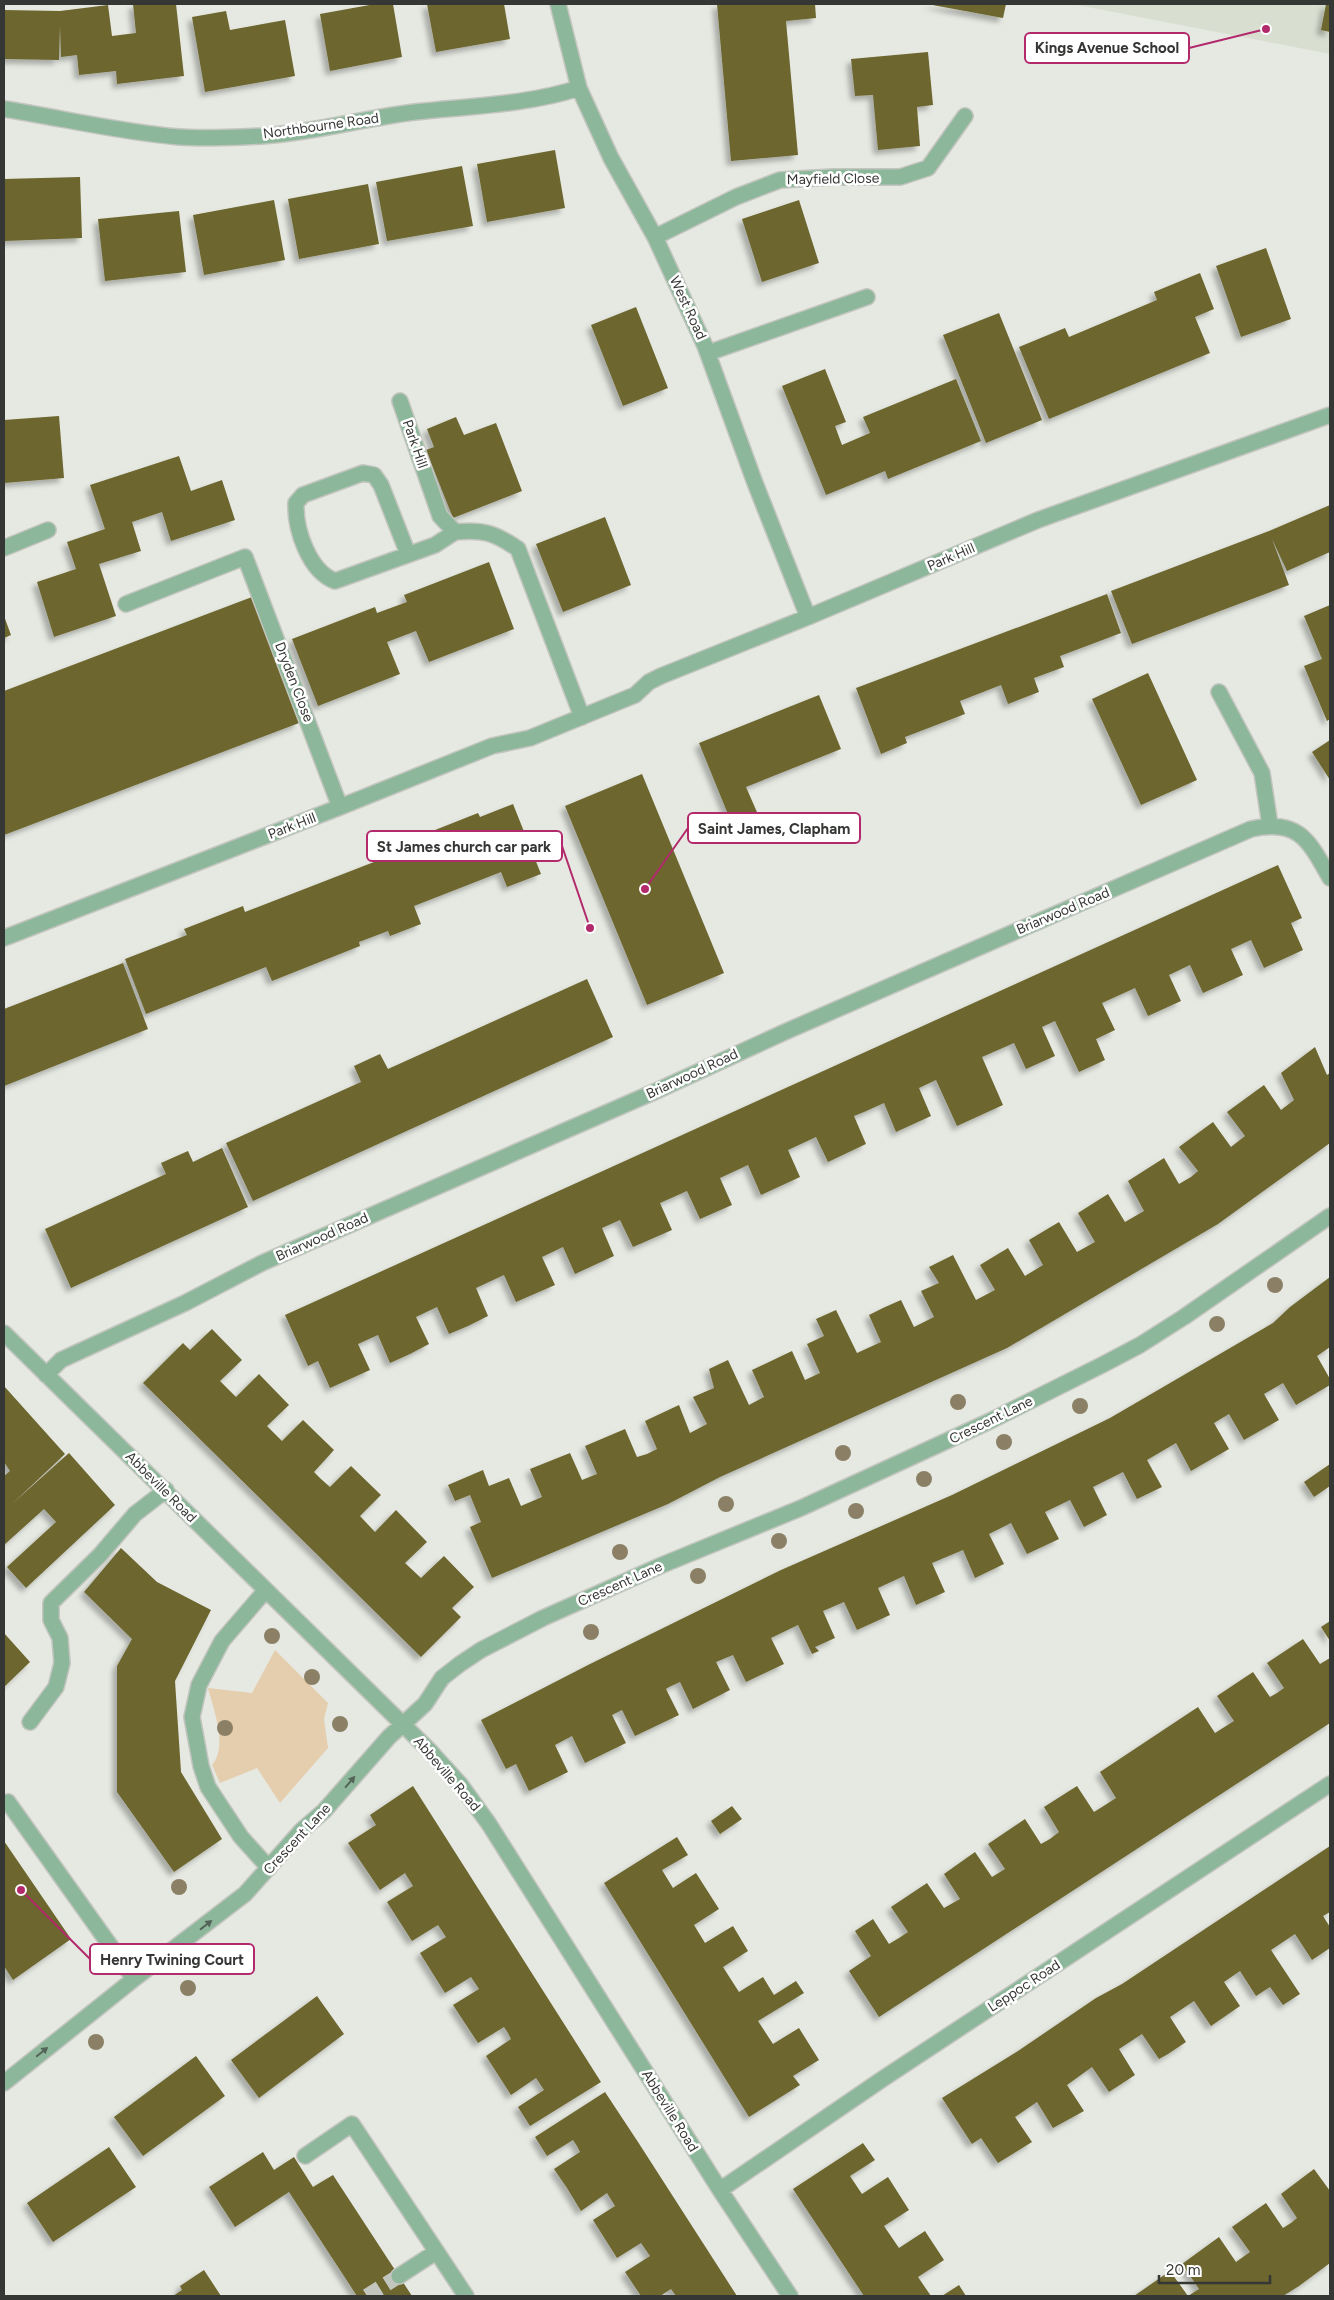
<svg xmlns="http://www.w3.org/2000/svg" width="1334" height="2300" viewBox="0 0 1334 2300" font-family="Figtree,sans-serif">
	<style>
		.built { fill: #d8dfd1 }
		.green { fill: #e5ceae }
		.building { fill: #6d662f; filter: url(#shadow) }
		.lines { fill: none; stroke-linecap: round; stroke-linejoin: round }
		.minor-tunnel { stroke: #c3c5bf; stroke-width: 15; stroke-dasharray: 15 8; stroke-linecap: butt }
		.minor-casing { stroke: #c3c5bf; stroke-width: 18 }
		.minor { stroke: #8db79a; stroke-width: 15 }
		.tree { fill: #8b8066 }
		.oneway { fill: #546458 }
		.labels { text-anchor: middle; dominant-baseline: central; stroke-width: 5; stroke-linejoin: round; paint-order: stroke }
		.street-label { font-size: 14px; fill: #353734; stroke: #fff }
		.leader { fill: none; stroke: #b22a6c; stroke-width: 2 }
		.callout-dot { fill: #b22a6c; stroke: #fff; stroke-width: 2 }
		.callout { fill: #fff; stroke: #b22a6c; stroke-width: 2 }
		.callout-label { font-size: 15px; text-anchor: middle; font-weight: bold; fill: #353734 }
	</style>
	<defs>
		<filter id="shadow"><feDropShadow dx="-4.5" dy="4.5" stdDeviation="2.5" flood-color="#0004"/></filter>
	</defs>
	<rect width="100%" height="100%" fill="#e6e9e2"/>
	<path class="built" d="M1072,4H1330V54Z"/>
	<path class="green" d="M275,1650L328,1703L324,1719L328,1748L280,1803L257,1768L220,1783L212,1765C228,1746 214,1711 208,1688L252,1693Z"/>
	<path class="building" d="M133,4H176L184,76L117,84L116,71L79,75L77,55L61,57L60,26L59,60L4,59V10L60,11L108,5L112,36L136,33Z
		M375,4H393L402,57L330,71L320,14Z
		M427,4H504L510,39L436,52Z
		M717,4H815L816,18L786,21L798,155L731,161Z
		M927,4H1006L1003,18Z
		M1326,4H1330V32L1321,30Z
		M226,11L230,30L285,20L295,76L205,92L192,17Z
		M928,52L933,105L917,107L920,146L878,150L873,95L855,96L851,59Z
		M555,150L565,208L487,222L477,164Z
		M462,166L473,226L387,241L376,182Z
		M80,177L82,238L4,241V179Z
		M368,184L379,244L299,259L288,199Z
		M274,200L285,260L204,275L193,215Z
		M799,200L819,263L762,282L742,219Z
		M179,211L186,272L105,281L98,219Z
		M1266,248L1291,319L1241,337L1216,266Z
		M1200,273L1214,309L1195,317L1210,353L1049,419L1019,347L1065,328L1069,337L1157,300L1154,292Z
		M636,307L668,388L623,406L591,325Z
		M999,313L1042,420L986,443L943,335Z
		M825,369L846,422L835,426L842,445L870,433L863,417L956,379L981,441L888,479L885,471L826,495L782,386Z
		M59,416L64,478L4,483V420Z
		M456,417L464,435L496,423L522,491L453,518L426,450L434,447L427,429Z
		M179,456L191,491L222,480L235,520L171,541L162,512L132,522L141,551L99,564L116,616L54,637L37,582L76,569L67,542L105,529L90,485Z
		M1330,505V552L1287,571L1272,539L1289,585L1132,644L1111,591L1269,531Z
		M605,517L631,585L563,612L536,544Z
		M489,562L514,629L429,662L416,631L387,642L400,674L318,706L292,639L375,607L377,613L407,602L404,595Z
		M1107,594L1121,633L1060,656L1064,667L1034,678L1039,692L1008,704L1001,685L960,701L965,714L905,737L907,743L881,754L856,688Z
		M252,597L299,723L4,835V691Z
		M1330,605V719L1327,721L1304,666L1322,659L1304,616Z
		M4,616L11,635L4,638Z
		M1148,673L1197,780L1141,805L1092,699Z
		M819,695L841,749L746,787L760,819L734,829L699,743Z
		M1330,740V780L1312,752Z
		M642,774L724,973L647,1005L565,806Z
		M513,804L541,874L507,887L501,872L414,906L421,924L390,936L388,931L359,942L360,946L272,981L266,967L146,1014L125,959L187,935L184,929L243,906L245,912L423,843L420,836L478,813L480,817Z
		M1278,865L1302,918L1291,923L1303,950L1264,968L1251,940L1231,949L1243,975L1203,993L1190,965L1169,975L1181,1001L1148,1016L1135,988L1102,1003L1115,1030L1096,1039L1105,1060L1079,1072L1055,1021L1042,1027L1055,1056L1026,1069L1014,1043L982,1057L1003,1105L957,1126L936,1080L919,1088L931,1116L896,1132L884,1103L864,1112L854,1116L866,1144L828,1162L816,1137L788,1150L800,1177L761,1195L748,1165L720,1178L732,1205L700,1219L687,1191L660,1203L672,1230L633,1247L620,1220L602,1228L614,1256L575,1274L563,1247L542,1257L555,1285L516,1302L504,1275L476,1288L488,1316L468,1326L449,1334L437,1307L416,1317L429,1344L410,1354L390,1363L378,1335L358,1344L370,1370L330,1388L318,1361L308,1366L285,1315Z
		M123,963L148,1029L4,1086V1009Z
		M587,979L613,1037L253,1201L226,1143L361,1082L354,1066L380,1054L388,1069Z
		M1315,1047L1327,1075L1330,1073V1143L1218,1224L1007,1348L720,1477L668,1504L492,1578L470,1527L481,1522L470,1495L455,1501L448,1485L483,1470L489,1486L509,1478L521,1506L542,1497L530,1469L570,1453L582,1480L597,1474L585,1446L625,1429L637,1457L647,1454L657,1449L645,1421L679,1405L690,1433L707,1424L693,1397L714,1388L709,1369L728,1360L749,1405L764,1397L752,1370L792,1351L805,1380L820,1373L807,1344L824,1336L816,1319L836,1310L857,1353L881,1342L869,1315L883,1308L901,1300L914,1327L934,1317L921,1291L939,1283L929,1267L953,1255L976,1300L995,1290L980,1265L1008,1248L1025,1276L1043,1265L1029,1240L1059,1222L1077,1252L1095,1242L1078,1213L1108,1194L1125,1222L1144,1211L1128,1181L1164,1158L1179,1184L1191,1177L1198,1171L1179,1147L1213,1122L1231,1147L1245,1136L1227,1112L1264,1085L1281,1110L1294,1100L1281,1073Z
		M222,1148L248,1207L71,1288L45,1229L166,1174L161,1163L188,1151L193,1162Z
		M1330,1277V1347L1317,1356L1330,1379V1385L1296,1405L1283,1383L1264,1394L1279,1420L1244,1440L1229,1414L1214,1423L1229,1449L1191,1471L1176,1443L1147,1460L1162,1487L1137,1499L1123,1472L1093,1487L1107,1515L1084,1527L1070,1500L1045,1512L1059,1539L1027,1554L1011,1523L989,1534L1004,1564L975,1578L963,1550L932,1563L945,1592L916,1605L904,1576L878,1588L890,1615L857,1630L844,1602L823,1611L835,1638L815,1647L819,1651L812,1654L798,1625L771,1638L784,1664L746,1682L733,1655L716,1662L730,1690L693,1709L680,1682L669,1687L666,1689L679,1715L635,1736L622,1710L612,1715L626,1743L585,1763L572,1736L555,1745L568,1772L529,1791L516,1764L506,1769L481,1720L590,1664L781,1570L952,1495L1110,1418L1273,1323L1290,1307Z
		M212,1329L242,1360L220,1381L236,1397L259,1374L289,1405L267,1426L282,1441L303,1420L334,1450L314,1472L321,1479L330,1487L351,1466L381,1495L360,1516L375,1532L396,1510L427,1542L405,1563L421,1578L444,1556L474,1587L452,1608L461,1617L421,1657L143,1383L183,1343L190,1350Z
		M4,1386L65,1454L12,1504L69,1453L115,1505L26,1588L7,1567L56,1522L44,1509L4,1545V1476L10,1471L4,1462Z
		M1330,1464V1486L1314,1497L1304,1482Z
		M121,1548L157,1582L211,1610L175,1681L181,1772L222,1839L174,1872L117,1792V1666L132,1639L84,1592Z
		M1330,1621V1641L1321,1627Z
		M4,1633L30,1662L4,1687Z
		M1303,1639L1320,1664L1330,1658V1723L879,2017L849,1971L871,1956L855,1931L873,1919L889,1944L899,1938L908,1932L891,1907L927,1883L944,1908L960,1899L944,1874L975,1852L992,1877L1005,1869L988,1844L1025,1819L1041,1844L1050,1839L1059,1832L1044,1807L1077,1786L1094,1812L1102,1807L1116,1798L1100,1772L1198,1707L1215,1733L1234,1721L1217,1696L1253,1672L1270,1697L1277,1693L1284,1688L1267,1663Z
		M413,1786L601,2082L530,2126L518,2107L544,2090L536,2078L511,2095L486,2056L511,2039L508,2033L504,2027L478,2043L453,2005L479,1989L471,1977L445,1993L420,1953L446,1937L438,1925L412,1941L387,1902L413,1886L408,1878L405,1873L380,1890L348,1843L376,1825L370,1815Z
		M732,1806L742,1819L720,1834L711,1821Z
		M677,1837L688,1855L662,1870L673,1888L696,1873L719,1909L694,1925L705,1943L733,1926L748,1951L723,1967L739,1992L763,1977L774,1995L796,1981L804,1993L758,2021L773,2044L799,2028L819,2060L793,2076L800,2085L749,2117L604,1883Z
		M4,1841L71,1939L13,1980L4,1966Z
		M1330,1846V1912L1323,1916L1330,1927V1948L1312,1960L1295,1934L1271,1950L1300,1994L1283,2005L1270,1987L1256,1996L1240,1971L1224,1982L1240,2006L1211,2026L1194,2001L1170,2017L1186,2042L1168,2054L1159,2059L1142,2034L1119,2049L1135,2075L1109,2092L1092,2067L1067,2085L1084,2111L1053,2128L1037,2102L1015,2117L1032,2142L998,2163L981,2138L972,2144L942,2098L1018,2051L1096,1998L1122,1984Z
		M317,1996L344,2034L259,2098L231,2060Z
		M196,2056L225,2096L143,2156L114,2117Z
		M605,2092L638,2142L737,2296H676L671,2289L660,2296H641L625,2272L650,2256L641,2243L617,2258L593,2220L615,2206L607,2193L581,2211L567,2188L554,2169L580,2152L577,2146L573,2140L547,2156L535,2137Z
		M863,2143L875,2160L850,2176L862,2194L888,2177L909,2210L884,2226L899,2248L925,2231L944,2260L918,2277L931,2296H864L793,2189Z
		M109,2147L136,2187L53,2242L27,2203Z
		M263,2152L274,2170L294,2157L313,2187L333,2175L412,2296H357L289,2192L235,2227L209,2187Z
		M1314,2169L1330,2191V2263L1299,2286L1283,2296H1134L1170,2271L1188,2296L1199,2289L1182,2264L1219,2237L1236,2262L1250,2252L1232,2227L1266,2203L1283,2228L1291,2223L1297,2218L1281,2194Z
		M204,2270L221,2296H173L182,2290L180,2286Z
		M959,2285L966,2296H942Z"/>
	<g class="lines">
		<path class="minor-tunnel" d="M367,2296L399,2276"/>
		<defs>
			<path id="minor" d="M558,4L579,88L611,158L655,237L705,346L755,483L808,617
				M4,109C62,118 120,132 179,137C206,139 235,137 262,136C314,133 364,118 415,112C469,106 527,105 579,88
				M655,237L736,197L780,180L834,177H900L928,168L965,116
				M708,353L867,297
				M400,401L440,516L455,532C483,529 495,533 518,549L582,717
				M4,548L48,530
				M408,554L381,485L374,475L363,473L303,495L296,503C295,530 309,571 335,581L435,545L455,532
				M126,604L245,557L340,807
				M1219,692L1262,773L1270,825
				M4,938L340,807L492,746L530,738L635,695L649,682L661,676L808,617L1038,520L1330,415
				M4,1333L430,1751L460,1784L489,1824L720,2190L790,2296
				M46,1375L61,1360L185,1303L262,1263L654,1092L787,1031L1251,829C1299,818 1309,841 1330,878
				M265,1591L222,1641L199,1685L192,1717L201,1766L208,1787L241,1837L269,1868
				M30,1722L56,1687L62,1663L60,1638L51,1620V1603L100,1555L135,1514L166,1490
				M8,1802L134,1979
				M4,2083L134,1979L245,1894L302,1830L324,1811L389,1737L425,1704L442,1678L460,1664L481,1650L543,1618L662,1565L801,1508L990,1421L1102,1365L1140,1345L1184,1317L1330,1216
				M305,2156L352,2124L466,2296
				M720,2190L884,2078L1330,1784
				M399,2276L436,2252"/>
		</defs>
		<use href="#minor" class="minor-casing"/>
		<use href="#minor" class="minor"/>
	</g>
	<g class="tree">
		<circle cx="1275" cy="1285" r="8"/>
		<circle cx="1217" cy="1324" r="8"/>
		<circle cx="958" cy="1402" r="8"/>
		<circle cx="1080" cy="1406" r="8"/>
		<circle cx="1004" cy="1442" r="8"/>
		<circle cx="843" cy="1453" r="8"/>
		<circle cx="924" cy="1479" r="8"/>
		<circle cx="726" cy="1504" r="8"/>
		<circle cx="856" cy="1511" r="8"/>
		<circle cx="779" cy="1541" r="8"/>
		<circle cx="620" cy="1552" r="8"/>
		<circle cx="698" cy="1576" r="8"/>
		<circle cx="591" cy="1632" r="8"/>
		<circle cx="272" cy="1636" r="8"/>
		<circle cx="312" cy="1677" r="8"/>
		<circle cx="340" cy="1724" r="8"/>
		<circle cx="225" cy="1728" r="8"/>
		<circle cx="179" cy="1887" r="8"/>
		<circle cx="188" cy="1988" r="8"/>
		<circle cx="96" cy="2042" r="8"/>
	</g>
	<defs><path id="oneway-solid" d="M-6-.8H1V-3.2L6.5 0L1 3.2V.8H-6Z" transform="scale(1.25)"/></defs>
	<g class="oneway">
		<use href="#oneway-solid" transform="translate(350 1782) rotate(-49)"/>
		<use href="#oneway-solid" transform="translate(206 1925) rotate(-38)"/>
		<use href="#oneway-solid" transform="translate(42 2052) rotate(-39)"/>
	</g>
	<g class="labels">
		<g class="street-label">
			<text transform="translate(321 126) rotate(-8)">Northbourne Road</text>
			<text transform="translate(833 179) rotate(-1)">Mayfield Close</text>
			<text transform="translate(688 308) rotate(65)">West Road</text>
			<text transform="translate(415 444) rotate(71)">Park Hill</text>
			<text transform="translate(951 557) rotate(-23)">Park Hill</text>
			<text transform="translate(294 682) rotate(69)">Dryden Close</text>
			<text transform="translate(292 826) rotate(-21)">Park Hill</text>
			<text transform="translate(1063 911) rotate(-23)">Briarwood Road</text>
			<text transform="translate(692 1074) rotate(-25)">Briarwood Road</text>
			<text transform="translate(322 1237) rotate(-24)">Briarwood Road</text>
			<text transform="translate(991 1420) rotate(-26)">Crescent Lane</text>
			<text transform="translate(161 1487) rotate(45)">Abbeville Road</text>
			<text transform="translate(620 1584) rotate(-24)">Crescent Lane</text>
			<text transform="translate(447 1774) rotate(49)">Abbeville Road</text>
			<text transform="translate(297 1839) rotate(-47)">Crescent Lane</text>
			<text transform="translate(1024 1986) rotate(-33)">Leppoc Road</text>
			<text transform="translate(670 2111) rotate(58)">Abbeville Road</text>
		</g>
	</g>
	<path class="leader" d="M1266 29L1189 48M645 889L688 828M590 928L562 846M21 1890L90 1959"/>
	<g class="callout-dot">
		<circle cx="1266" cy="29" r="5"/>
		<circle cx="645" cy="889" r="5"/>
		<circle cx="590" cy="928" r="5"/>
		<circle cx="21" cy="1890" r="5"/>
	</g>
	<g class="callout">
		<rect x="1025" y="33" width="164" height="30" rx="5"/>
		<rect x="688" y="813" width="172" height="30" rx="5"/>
		<rect x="367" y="831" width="195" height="30" rx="5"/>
		<rect x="90" y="1944" width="164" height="30" rx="5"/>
	</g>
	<g class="callout-label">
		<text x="1107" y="53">Kings Avenue School</text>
		<text x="774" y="834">Saint James, Clapham</text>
		<text x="464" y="852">St James church car park</text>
		<text x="172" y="1965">Henry Twining Court</text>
	</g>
	<rect width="1334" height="2300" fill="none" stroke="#353734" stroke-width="10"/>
	<path d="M1159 2275v8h111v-8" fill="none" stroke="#353734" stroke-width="2.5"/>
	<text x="1166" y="2275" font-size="15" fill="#353734" stroke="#ffffff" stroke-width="4" paint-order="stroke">20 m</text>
</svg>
